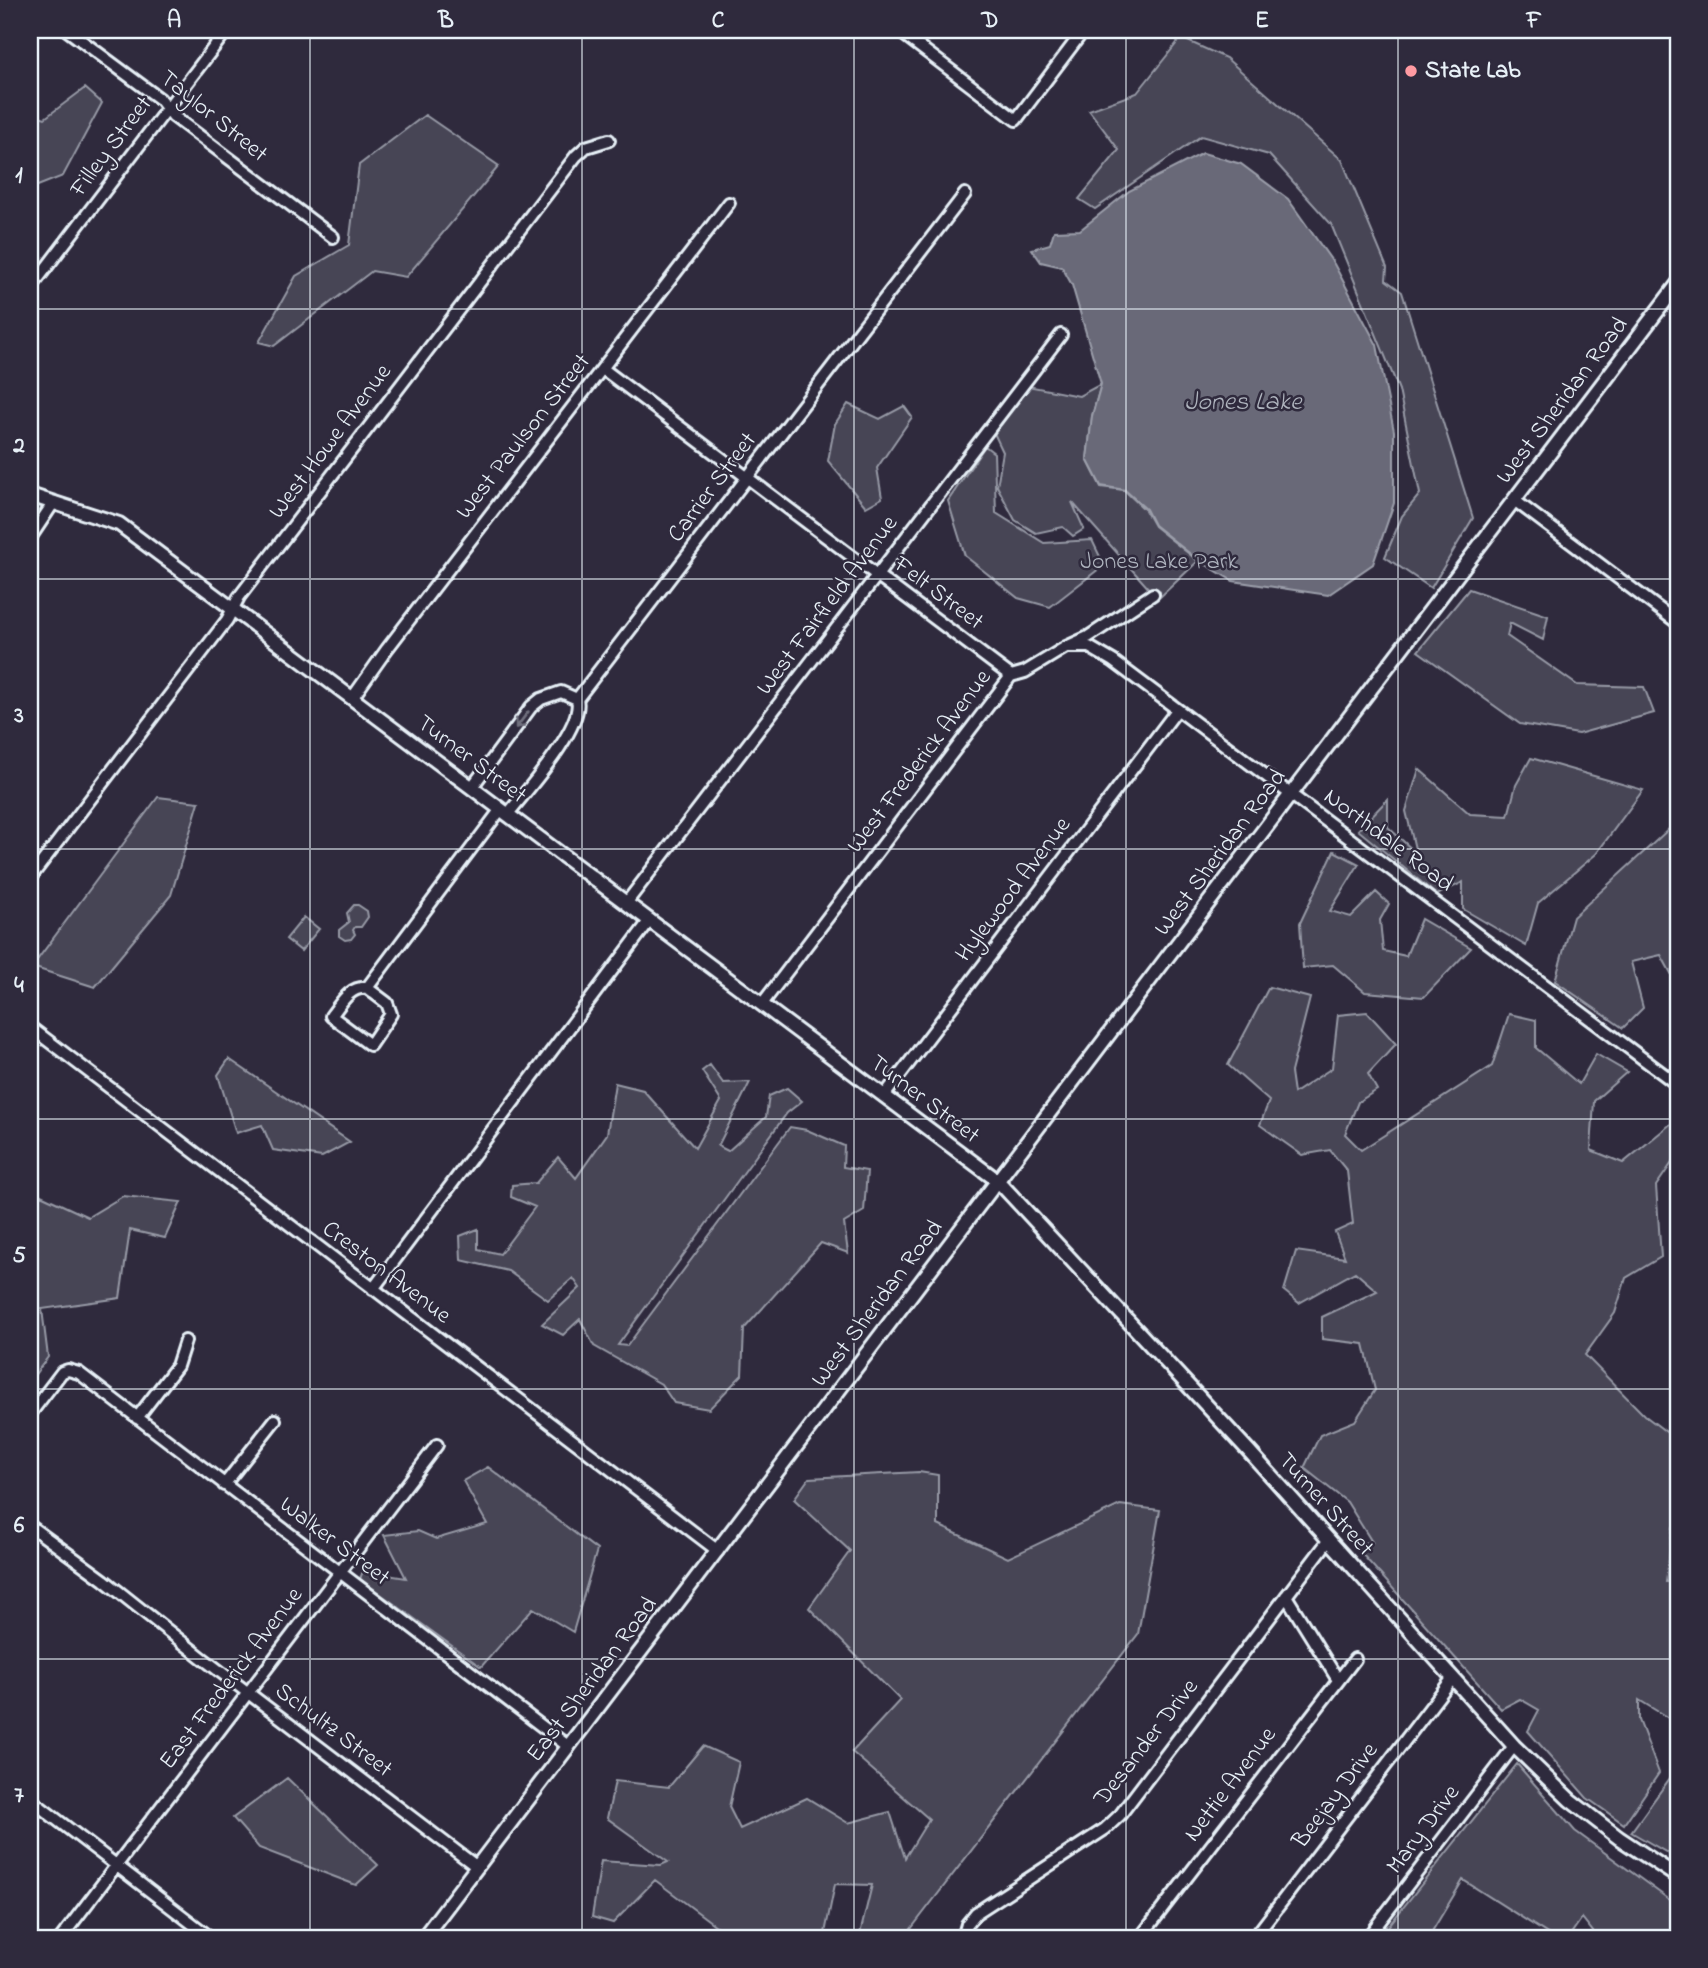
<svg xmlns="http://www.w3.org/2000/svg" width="1708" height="1968" viewBox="0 0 1708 1968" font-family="'Indie Flower',sans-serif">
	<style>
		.green { fill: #464455; stroke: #979aa6; stroke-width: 2 }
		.water { fill: #696978; stroke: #9c9fab; stroke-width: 2 }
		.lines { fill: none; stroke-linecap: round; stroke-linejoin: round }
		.minor-casing { stroke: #e8f1f8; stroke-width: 16 }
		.tertiary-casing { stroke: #e8f1f8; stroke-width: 18 }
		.minor { stroke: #2f2a3d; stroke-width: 10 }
		.tertiary { stroke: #2f2a3d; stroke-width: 12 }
		.oneway { stroke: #70707e }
		.grid { fill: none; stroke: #e8f1f8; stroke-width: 2; stroke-opacity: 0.55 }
		.poi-dot { fill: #ff9aa2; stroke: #2f2a3d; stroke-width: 2.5 }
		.labels { text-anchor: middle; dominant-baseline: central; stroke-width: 5; stroke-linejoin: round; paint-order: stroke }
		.poi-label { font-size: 24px; font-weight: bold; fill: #e8f1f8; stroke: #2f2a3d; text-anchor: start }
		.street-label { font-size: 24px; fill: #e8f1f8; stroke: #2f2a3d }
		.park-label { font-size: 24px; fill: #afb4bf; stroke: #2f2a3d }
		.water-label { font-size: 26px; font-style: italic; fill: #afb4be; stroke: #2f2a3d }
		.neatline { fill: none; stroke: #e8f1f8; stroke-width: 2.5 }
		.grid-label { font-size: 23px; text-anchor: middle; font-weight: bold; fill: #e8f1f8 }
	</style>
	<rect width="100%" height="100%" fill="#2f2a3d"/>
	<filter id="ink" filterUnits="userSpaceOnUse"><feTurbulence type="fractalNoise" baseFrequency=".0143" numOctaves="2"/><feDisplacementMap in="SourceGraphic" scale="14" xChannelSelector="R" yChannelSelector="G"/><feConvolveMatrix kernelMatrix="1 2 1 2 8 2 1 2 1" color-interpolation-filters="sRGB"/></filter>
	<g filter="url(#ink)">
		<path class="green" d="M1181,38L1226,58L1342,160L1387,268L1386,280L1402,292L1473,518L1431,588L1385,557L1402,516L1420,494L1399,390L1331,224L1269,155L1201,136L1095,209L1079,199L1119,150L1089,110L1137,93Z
			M85,88L102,103L63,176L30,189V113L45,118Z
			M425,115L499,166L406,277L372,271L274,346L259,342L296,276L349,245L359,165Z
			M1101,384L1092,416L1087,459L1101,487L1124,490L1145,510L1154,526L1198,561L1158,599L1072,502L1084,529L1073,536L1063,527L1036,533L1015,520L997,486L1003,452L993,431L1028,386L1079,396Z
			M848,404L880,419L904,406L912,417L877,468L882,498L866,507L828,461L835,424Z
			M985,446L994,453L996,513L1044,543L1092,540L1104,565L1050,607L1018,598L965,556L948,501Z
			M1469,589L1548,616L1543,640L1510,623L1507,636L1577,685L1644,687L1654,713L1578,734L1520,724L1418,651Z
			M1531,758L1643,790L1596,854L1538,903L1526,946L1463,909V882L1437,895L1358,830L1388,799V827L1416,853L1406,811L1419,769L1470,814L1508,816L1516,785Z
			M158,797L199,802L171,895L95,987L32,967Z
			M1670,828L1678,840V986L1661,955L1631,962L1643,1008L1623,1028L1555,981L1573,917Z
			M1334,851L1359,864L1330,911L1351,917L1376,892L1389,904L1380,920L1383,951L1406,956L1421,919L1471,948L1424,997L1365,992L1333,965L1303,968L1300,923Z
			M354,905H358L367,911L368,917L361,927H355L353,930L355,934L351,939L345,940L339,936V930L349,922L347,913Z
			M304,917L319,929L301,951L286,939Z
			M1269,987L1310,998L1291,1072L1294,1093L1332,1068L1338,1015L1367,1012L1396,1044L1368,1074L1377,1090L1358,1102L1345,1134L1361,1150L1492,1066L1509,1014L1536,1020V1048L1579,1084L1596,1054L1627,1072L1594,1101L1591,1150L1623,1163L1678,1118V1154L1656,1186L1661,1257L1626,1278L1615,1313L1585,1355L1644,1415L1678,1441V1522L1673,1527L1666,1582H1678V1724L1639,1700V1720L1659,1773L1624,1824L1587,1798L1528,1731L1539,1710L1520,1699L1501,1709L1353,1544L1372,1542L1347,1502L1304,1468L1320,1435L1355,1421L1375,1390L1364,1344L1322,1339V1317L1377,1291L1355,1272L1299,1303L1284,1291L1296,1251L1345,1258L1335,1232L1353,1224L1347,1171L1330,1150L1302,1155L1260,1125L1269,1101L1228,1065Z
			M229,1059L350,1142L322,1157L273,1150L262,1125L236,1133L218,1075Z
			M710,1065L723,1083L750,1082L718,1146L728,1151L766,1117L769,1096L787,1088L802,1101L787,1113L618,1345L627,1346L790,1127L807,1130L844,1146L843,1167L867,1171L864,1211L844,1223L848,1253L821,1243L744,1329L742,1375L709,1409L674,1403L661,1384L594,1346L580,1319L563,1335L542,1324L580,1288L573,1278L548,1300L508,1271L461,1260L460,1236L478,1229V1249L500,1254L535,1207L511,1197L512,1185L536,1183L558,1157L576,1178L607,1134L615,1083L643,1090L695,1148L721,1101L702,1071Z
			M30,1190L88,1217L123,1196L181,1202L165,1238L130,1230L120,1298L42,1309L48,1357L30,1381Z
			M488,1467L597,1550L573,1632L533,1608L481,1667L360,1579L363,1571L406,1578L384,1535L418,1531L436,1539L487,1524L463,1481Z
			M919,1472L938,1475V1525L1008,1558L1120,1505L1160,1510L1138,1634L904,1938H859L872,1885L835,1884L824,1938H732L655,1880L613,1923L592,1917L601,1861L661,1865L668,1862L607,1818L615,1781L669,1787L703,1746L739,1762L729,1807L740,1829L807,1798L848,1823L890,1812L905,1858L929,1819L852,1752L900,1700L809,1608L850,1551L794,1499L809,1478Z
			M1517,1764L1575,1831L1678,1906V1938H1598L1582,1918L1568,1938H1554L1463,1880L1428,1938H1379Z
			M1678,1767V1859L1631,1832Z
			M287,1778L378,1865L356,1885L259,1848L233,1818Z"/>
		<path class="water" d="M1203,153L1241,164L1288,199L1334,264L1377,345L1394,431V503L1373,564L1328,595L1233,581L1198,560L1154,525L1146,509L1125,490L1101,486L1087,459L1092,416L1101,384L1072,285L1062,267L1041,262L1032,249L1050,244L1054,231L1080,230L1129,191Z"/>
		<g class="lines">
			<defs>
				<path id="minor" d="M67,30L160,99L173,116L333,237
					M899,31L1016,120L1084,30
					M30,289L227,30
					M603,369L1011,676
					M1514,500L1678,623
					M30,538L54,502
					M1066,647H1089L1113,661L1678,1085
					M353,697L387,649L729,203
					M472,787L531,707L541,699L561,692L577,699
					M508,814C526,791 585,726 577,699L965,194
					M30,878L227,620L239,597L576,156L586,147L609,140
					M627,902L1061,335
					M367,988L387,1003L391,1014L370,1045L331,1016C341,1004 349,986 367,988L501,809
					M762,1004L1011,676L1025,672L1066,647L1088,637L1153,594
					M30,1027L718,1551
					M884,1096L1177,710
					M373,1289L650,920
					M30,1414L62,1372L68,1370L79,1373L569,1747
					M137,1418L177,1366L185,1341
					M224,1485L275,1420
					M30,1526L104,1580L201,1657L477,1867
					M1286,1596L1338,1680
					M30,1799L211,1938
					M61,1938L437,1445
					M970,1938L965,1931L967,1924L976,1913L1105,1829L1120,1815L1328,1541
					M1140,1938L1355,1659
					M1254,1938L1452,1679
					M1367,1938L1514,1746"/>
				<path id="tertiary" d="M30,495L119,524L998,1181L1248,1450L1514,1746L1570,1800L1619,1838L1678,1877
					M423,1938L1678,284"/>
			</defs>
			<use href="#minor" class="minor-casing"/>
			<use href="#tertiary" class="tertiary-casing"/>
			<use href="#minor" class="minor"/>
			<use href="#tertiary" class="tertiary"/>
		</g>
		<defs><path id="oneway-shaft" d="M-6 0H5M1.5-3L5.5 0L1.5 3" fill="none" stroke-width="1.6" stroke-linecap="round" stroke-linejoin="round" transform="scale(1.75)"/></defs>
		<use class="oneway" href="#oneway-shaft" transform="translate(522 720) rotate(127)"/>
	</g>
	<path class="grid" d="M310,30V1938M582,30V1938M854,30V1938M1126,30V1938M1398,30V1938M30,309H1678M30,579H1678M30,849H1678M30,1119H1678M30,1389H1678M30,1659H1678"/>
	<circle class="poi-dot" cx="1411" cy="71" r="7"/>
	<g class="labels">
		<g class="poi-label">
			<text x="1425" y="71">State Lab</text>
		</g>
		<g class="street-label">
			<text transform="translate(213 117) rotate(39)">Taylor Street</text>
			<text transform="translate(112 147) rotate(-53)">Filley Street</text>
			<text transform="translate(1563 401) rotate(-53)">West Sheridan Road</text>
			<text transform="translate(524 437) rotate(-52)">West Paulson Street</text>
			<text transform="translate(331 442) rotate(-53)">West Howe Avenue</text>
			<text transform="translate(713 488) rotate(-53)">Carrier Street</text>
			<text transform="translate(938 594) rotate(37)">Felt Street</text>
			<text transform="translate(828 606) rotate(-53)">West Fairfield Avenue</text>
			<text transform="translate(471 760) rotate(37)">Turner Street</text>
			<text transform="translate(920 762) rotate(-53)">West Frederick Avenue</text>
			<text transform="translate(1388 841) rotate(37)">Northdale Road</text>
			<text transform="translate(1221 853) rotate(-53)">West Sheridan Road</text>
			<text transform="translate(1014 890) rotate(-53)">Hylewood Avenue</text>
			<text transform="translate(924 1100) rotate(37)">Turner Street</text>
			<text transform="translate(386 1273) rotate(37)">Creston Avenue</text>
			<text transform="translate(878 1304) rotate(-53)">West Sheridan Road</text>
			<text transform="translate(1325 1505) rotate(48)">Turner Street</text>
			<text transform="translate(334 1542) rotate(37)">Walker Street</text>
			<text transform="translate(232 1679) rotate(-53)">East Frederick Avenue</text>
			<text transform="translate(593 1680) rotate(-53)">East Sheridan Road</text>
			<text transform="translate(333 1731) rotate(37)">Schultz Street</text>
			<text transform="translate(1147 1743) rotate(-52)">Desander Drive</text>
			<text transform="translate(1231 1785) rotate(-53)">Nettie Avenue</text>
			<text transform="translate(1336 1796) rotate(-53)">Beejay Drive</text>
			<text transform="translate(1424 1830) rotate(-53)">Mary Drive</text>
		</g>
		<g class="park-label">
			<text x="1159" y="562">Jones Lake Park</text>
		</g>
		<g class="water-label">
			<text x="1243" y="403">Jones Lake</text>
		</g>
	</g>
	<rect width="1708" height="1968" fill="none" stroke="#2f2a3d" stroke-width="77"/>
	<rect x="38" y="38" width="1632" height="1892" class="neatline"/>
	<g class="grid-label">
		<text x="174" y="27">A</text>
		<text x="446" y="27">B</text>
		<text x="718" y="27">C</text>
		<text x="990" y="27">D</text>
		<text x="1262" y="27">E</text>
		<text x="1534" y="27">F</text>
		<text x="19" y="182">1</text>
		<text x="19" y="452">2</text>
		<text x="19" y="722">3</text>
		<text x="19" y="992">4</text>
		<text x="19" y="1262">5</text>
		<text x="19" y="1532">6</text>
		<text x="19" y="1802">7</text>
	</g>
</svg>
